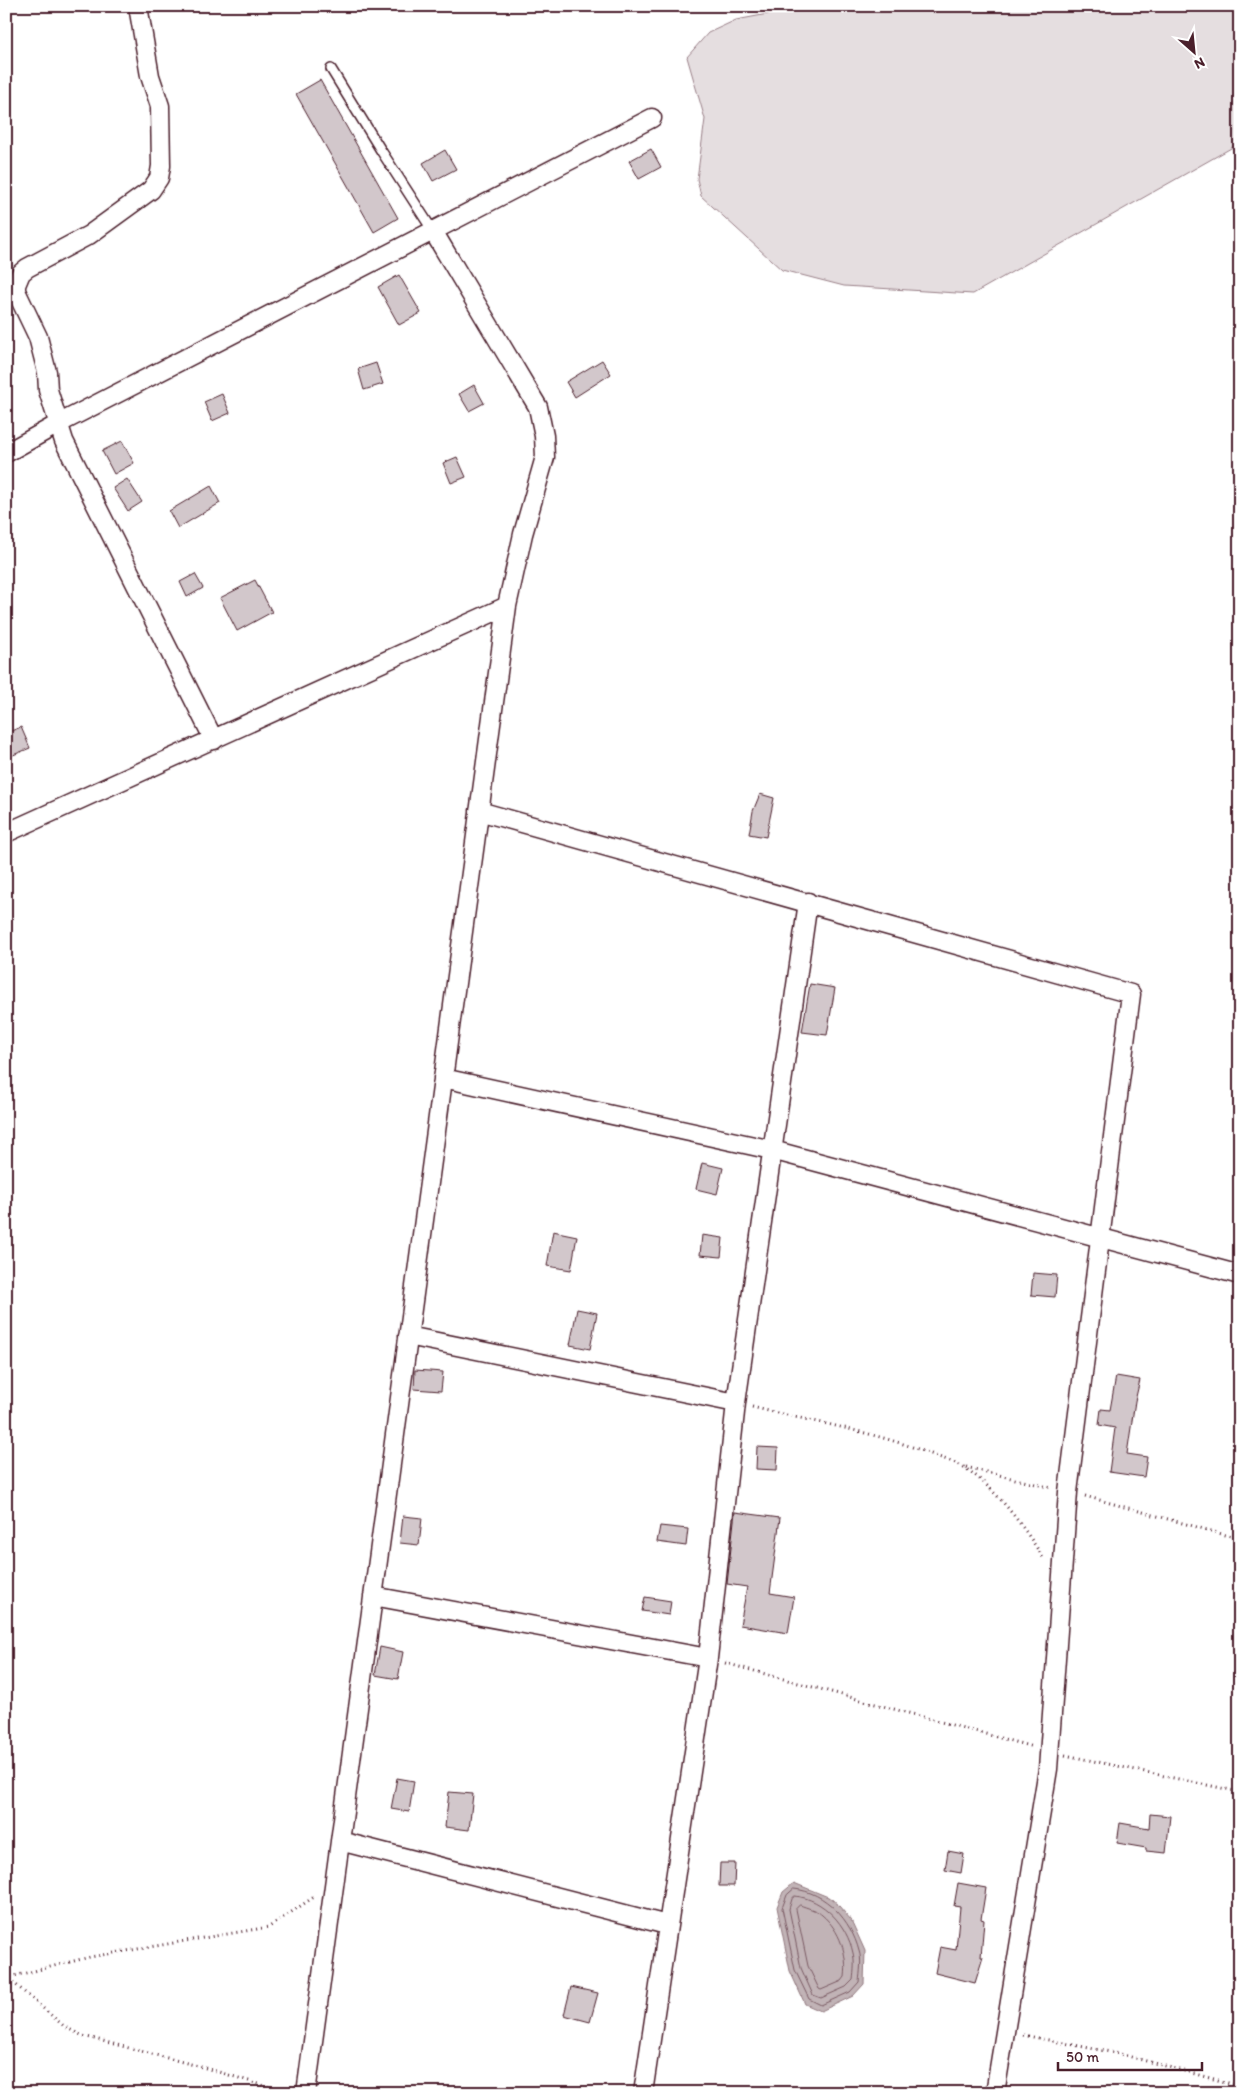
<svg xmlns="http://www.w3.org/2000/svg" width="1246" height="2099" viewBox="0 0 1246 2099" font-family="Itim,sans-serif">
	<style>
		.green { fill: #e5dee0; stroke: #987e86 }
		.water { fill: #c1b3b6; stroke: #91787e }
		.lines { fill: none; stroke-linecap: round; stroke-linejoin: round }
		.shore { stroke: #7a5a63; stroke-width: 1 }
		.building { fill: #d2c7cb; stroke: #4a1f2b }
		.lane-casing { stroke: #4a1f2b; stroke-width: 12 }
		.street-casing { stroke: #4a1f2b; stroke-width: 21 }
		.path { stroke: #4a1f2b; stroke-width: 3; stroke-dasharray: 1 4; stroke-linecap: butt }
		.lane { stroke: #fff; stroke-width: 9 }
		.street { stroke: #fff; stroke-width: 18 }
	</style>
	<rect width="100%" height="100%" fill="#fff"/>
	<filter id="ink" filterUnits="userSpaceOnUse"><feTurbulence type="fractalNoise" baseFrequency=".02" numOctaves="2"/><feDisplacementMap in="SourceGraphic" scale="10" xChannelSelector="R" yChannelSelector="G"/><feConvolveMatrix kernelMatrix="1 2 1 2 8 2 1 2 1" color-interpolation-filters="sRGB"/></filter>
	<g filter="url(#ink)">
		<path class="green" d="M780,6H1240V143L973,294L844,286L782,270L701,196L697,179L705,119L687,57L708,33L736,20L768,14Z"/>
		<path class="water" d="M794,1883L833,1899L851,1920L865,1951L864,1984L853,1996L821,2011L805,2004L790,1971L777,1907L783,1892Z"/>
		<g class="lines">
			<path class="shore" d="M794,1889C826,1892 851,1920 859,1951C862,1959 860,1973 859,1982L850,1992L821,2005L809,1999L795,1970L782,1908L787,1895Z
				M795,1896C824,1899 847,1925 853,1953C855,1960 854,1972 853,1980L846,1987L821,1998L813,1995L801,1968L789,1909L792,1899Z
				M800,1905C807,1908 817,1910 822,1915C840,1930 848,1955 845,1977L842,1981L821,1990L819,1989L808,1966L796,1909Z"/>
		</g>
		<path class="building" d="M320,80L398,218L374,232L296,94Z
			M651,149L661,167L639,179L629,161Z
			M445,150L456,169L433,181L423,163Z
			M399,275L421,313L399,325L378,287Z
			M602,360L611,374L575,397L566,382Z
			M376,363L383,384L364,390L358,369Z
			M474,385L484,403L469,411L459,394Z
			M222,394L230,413L212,421L204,402Z
			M122,441L134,463L114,474L102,451Z
			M457,457L466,477L451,483L443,463Z
			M127,479L142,502L128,511L113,488Z
			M211,486L220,503L178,528L169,511Z
			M195,574L203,588L187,597L180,582Z
			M255,580L272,612L237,631L220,598Z
			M21,727L30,748L6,758V733Z
			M760,794L774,798L766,837L749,834L753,811Z
			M810,984L835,988L827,1035L802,1032Z
			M702,1163L723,1168L717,1194L696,1189Z
			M553,1231L577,1236L571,1270L547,1266Z
			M702,1235L723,1238L721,1257L700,1255Z
			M1033,1273L1057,1275L1055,1297L1031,1295Z
			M577,1309L597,1313L590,1349L570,1345Z
			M415,1370L443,1372L441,1391L414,1389Z
			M1116,1376L1140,1380L1135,1401L1127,1454L1147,1457L1144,1477L1109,1472L1115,1428L1099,1425L1101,1409L1110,1410Z
			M757,1447L778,1448L777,1470L756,1469Z
			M735,1512L780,1518L770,1593L794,1597L788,1633L740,1625L747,1587L727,1584Z
			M403,1516L422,1518L419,1545L400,1543Z
			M660,1526L688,1529L686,1546L657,1542Z
			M645,1597L671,1601L669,1615L642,1611Z
			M380,1647L403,1652L398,1679L375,1675Z
			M397,1778L414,1781L409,1812L391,1809Z
			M449,1792L473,1794L469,1830L445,1827Z
			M1150,1814L1170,1816L1166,1853L1146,1851V1848L1117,1843L1120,1823L1149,1828Z
			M948,1851L964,1854L961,1873L945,1870Z
			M720,1863H735L734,1886H719Z
			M958,1883L986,1888L981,1919L984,1920L981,1957H983L975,1983L935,1973L940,1947L956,1950L960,1907L954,1906Z
			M571,1987L598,1993L590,2022L564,2015Z"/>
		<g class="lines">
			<defs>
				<path id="lane" d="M331,69L382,152L433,231"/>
				<path id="street" d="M138,6L150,76L160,106L161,166L159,178L151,190L89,235L27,268L21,273L16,285V291L38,337L47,372L48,390L64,441L214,740
					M6,453L58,424L652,118
					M479,811L1131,994L1068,1492L1048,1769L995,2093
					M6,833L507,606
					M443,1078L772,1150L1240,1275
					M408,1336L736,1403
					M373,1596L708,1658
					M340,1841L667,1925
					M306,2093L507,606L523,534L545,457L544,436L538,407L433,231
					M643,2093L708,1658L736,1403L808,902"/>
			</defs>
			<use href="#lane" class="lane-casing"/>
			<use href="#street" class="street-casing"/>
			<path class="path" d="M752,1407C813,1422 878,1432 936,1456C946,1460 959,1463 968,1470C1000,1493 1023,1526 1044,1559
				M966,1467L1052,1488
				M1085,1496L1240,1539
				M725,1663L1033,1747
				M1065,1755L1240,1792
				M6,1978L90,1957L269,1927L314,1897
				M9,1979L65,2027L83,2036L202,2067L289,2093
				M1023,2035L1120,2054L1240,2086"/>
			<use href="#lane" class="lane"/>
			<use href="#street" class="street"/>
		</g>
	</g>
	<rect width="1246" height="2099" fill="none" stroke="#fff" stroke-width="25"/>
	<rect x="12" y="12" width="1221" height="2074" fill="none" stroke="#4a1f2b" stroke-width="2" filter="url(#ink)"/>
	<g transform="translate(1194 52) rotate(153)" stroke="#ffffff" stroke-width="4" paint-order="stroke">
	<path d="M0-4L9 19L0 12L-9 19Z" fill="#4a1f2b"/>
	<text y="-8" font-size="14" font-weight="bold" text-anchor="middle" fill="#4a1f2b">N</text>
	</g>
	<path d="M1058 2062v8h144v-8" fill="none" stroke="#4a1f2b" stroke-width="2.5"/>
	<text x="1066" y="2062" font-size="15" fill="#4a1f2b" stroke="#ffffff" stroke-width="4" paint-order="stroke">50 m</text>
</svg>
